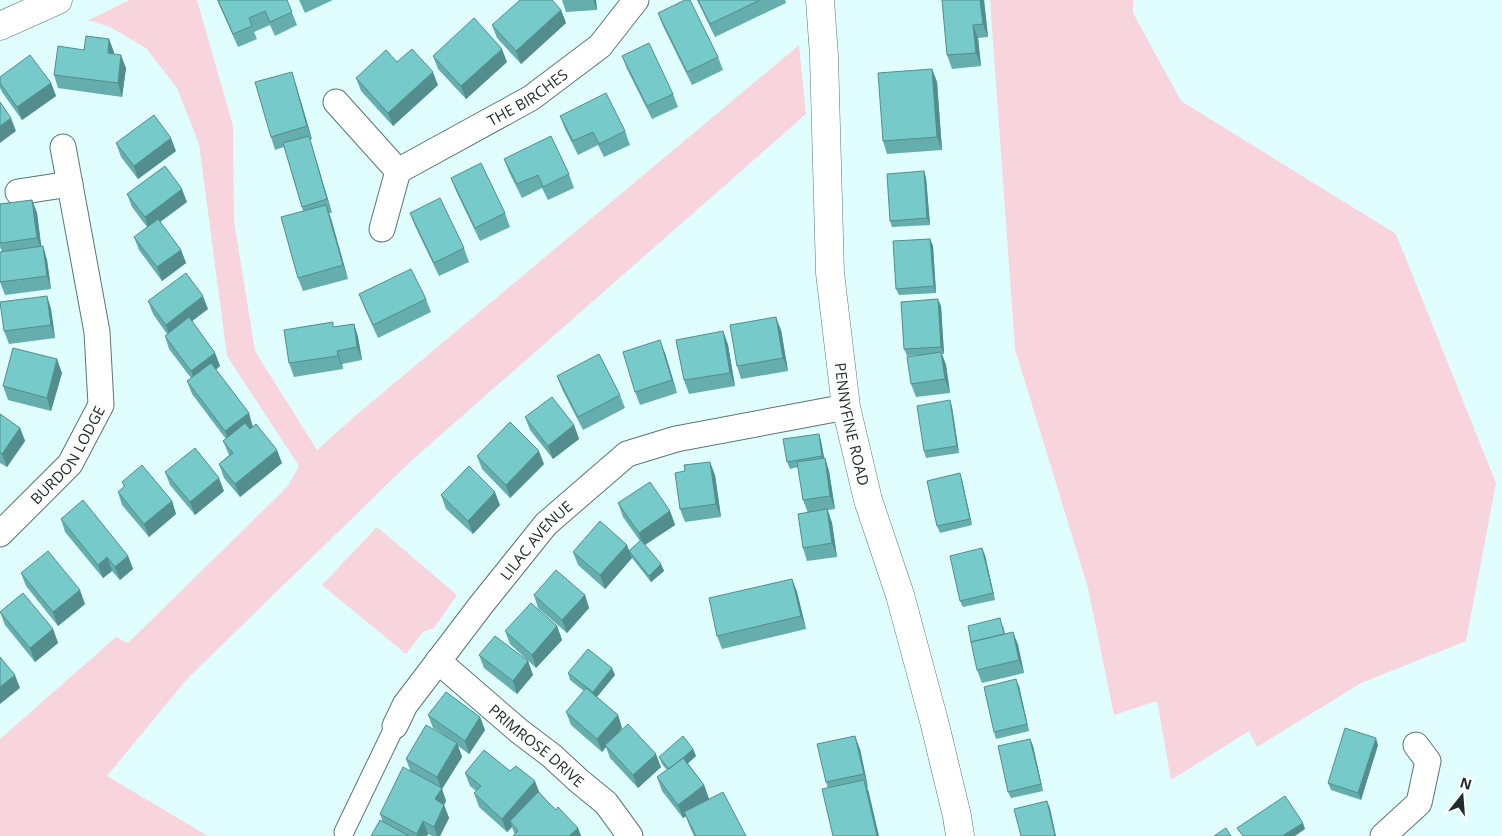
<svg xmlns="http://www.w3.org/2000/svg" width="1502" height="836" viewBox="0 0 1502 836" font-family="'Open Sans',sans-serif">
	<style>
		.green { fill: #f8d4dc }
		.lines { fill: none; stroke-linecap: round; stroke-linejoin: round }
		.pedestrian-casing { stroke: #5b7574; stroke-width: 21 }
		.minor-casing { stroke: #5b7574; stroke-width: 27 }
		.tertiary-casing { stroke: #5b7574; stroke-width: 29 }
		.trunk-casing { stroke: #5b7574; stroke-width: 29 }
		.pedestrian { stroke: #fff; stroke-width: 19 }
		.minor { stroke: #fff; stroke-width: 25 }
		.tertiary { stroke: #fff; stroke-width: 28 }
		.trunk { stroke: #fff; stroke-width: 28 }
		.wall { fill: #65aead }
		.shaded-wall { fill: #538d8d }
		.building { fill: #76cac9; stroke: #538d8d }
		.labels { text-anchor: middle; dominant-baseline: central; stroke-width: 4.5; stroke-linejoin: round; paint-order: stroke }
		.street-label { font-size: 15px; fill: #212d2c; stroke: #fff }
	</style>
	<rect width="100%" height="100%" fill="#e0fefd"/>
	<path class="green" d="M129,0H197L233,126L234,221L255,351L317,450L355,416L799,45L806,114L410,462L187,679L107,776L208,836H0V739L116,637L128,643L288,486L299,466L227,356L199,144L177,88L146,48L110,27L92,21L85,22Z
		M990,0H1133V13L1181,101L1396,234L1496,483L1466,641L1361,683L1257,747L1249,731L1171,780L1157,701L1114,715L1088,588L1015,349Z
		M377,527L457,595L434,628L423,632L406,654L322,585Z"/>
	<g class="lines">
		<defs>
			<path id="pedestrian" d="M344,832L395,726"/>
			<g id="minor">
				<path d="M336,102L398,171L382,229"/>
				<path id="s1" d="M398,171L531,98L600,46L636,0"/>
				<path d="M18,192L70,184"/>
				<path id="s2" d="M0,534L70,464L101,405L97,332L63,147"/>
				<path id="s3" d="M438,661L519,731L552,756L579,781L606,803L630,836"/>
				<path id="s4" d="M395,726L405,705L481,605L546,524L627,454L676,439L846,407"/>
				<path d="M1383,836L1419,803L1428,761L1416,745"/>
			</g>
			<g id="tertiary">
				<path id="s5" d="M820,0L824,56L830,273L846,407L868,500L900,595L934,721L957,816L960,836"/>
			</g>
			<path id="trunk" d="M0,26L58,0"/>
		</defs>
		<use href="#pedestrian" class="pedestrian-casing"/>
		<use href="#minor" class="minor-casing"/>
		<use href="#tertiary" class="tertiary-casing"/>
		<use href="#trunk" class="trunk-casing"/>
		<use href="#pedestrian" class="pedestrian"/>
		<use href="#minor" class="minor"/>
		<use href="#tertiary" class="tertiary"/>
		<use href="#trunk" class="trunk"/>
	</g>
	<path class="wall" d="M217,0H287L297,25L275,36L270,25L254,32L257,39L238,47Z
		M299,0H333L305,13Z
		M562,0H596L597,10L566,12Z
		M697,0H785L786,3L715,37Z
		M984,0L988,37L978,38L981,66L952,69L947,55Z
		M561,10L566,23L521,64L497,38L492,25Z
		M658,13L718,57L723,70L692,85L663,26Z
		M109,39L114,54L126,68L122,97L58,88L54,75L84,50Z
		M433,56L507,62L466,99L438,69Z
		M622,56L673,94L678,107L652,119L627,69Z
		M397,62L438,85L393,126L361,91L356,78Z
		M932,69L937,82L942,150L887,154L883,141Z
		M0,77L51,83L56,96L22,120L2,92L0,88Z
		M296,85L312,139L310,140L332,213H329L348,279L303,291L298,278L303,211L284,147L275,150L271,137Z
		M560,116L625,131L630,145L604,157L598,145L578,155L565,129Z
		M116,143L176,151L138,179L121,157Z
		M504,159L569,174L574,188L548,200L542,188L522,198L509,172Z
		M924,171L926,178L930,225L892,227L890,221Z
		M451,178L505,213L510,227L480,241L456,191Z
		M127,194L187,202L160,222L181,250L186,263L162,281L139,250L134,237L147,227L132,207Z
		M32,200L37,213L41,247L43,246L47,260L51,289L5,295L0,282L2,252L0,247V204Z
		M410,213L464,248L469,262L439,276L415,226Z
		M930,239L933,246L936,293L899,295L896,289Z
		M359,294L426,299L431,312L378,338L364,307Z
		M47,296L51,309L55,338L9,344L4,331Z
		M148,301L208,309L192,321L215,353L220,366L216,370L253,427L282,463L240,497L224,478L219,464L229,455L223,441L226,439L192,394L187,381L191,378L169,349L165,336L167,334L153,314Z
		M941,306L944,354H942L946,365L950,393L916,397L911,384L919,355L907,356L904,349Z
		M354,324L358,337L362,360L342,364L343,369L294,377L289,363L335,327Z
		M781,330L788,371L741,379L737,366Z
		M723,331L728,345L735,386L689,394L684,380Z
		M665,353L677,393L640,405L635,392Z
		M62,373L51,411L8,400L3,386Z
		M557,376L620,395L625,408L583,430L562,389Z
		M950,400L952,407L959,453L926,458L924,451Z
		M0,414L20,428L25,441L7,467L0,463Z
		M525,417L574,425L579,439L553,459L530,430Z
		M819,434L821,441L824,458H825L829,471L835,509L828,510L832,523L837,557L807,561L803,548L808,513L803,500L798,467L790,469L787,462Z
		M477,456L544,464L510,498L482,469Z
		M165,472L224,491L195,515L170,485Z
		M715,475L721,517L685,522L680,509Z
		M962,480L972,525L940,533L937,526Z
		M122,482L172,501L176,514L149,537L122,505L118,492L124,487Z
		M441,495L500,505L473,534L446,509Z
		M618,503L670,511L675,525L645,545L664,571L651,582L632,558L605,589L578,565L573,552L629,551L640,541L623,517Z
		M61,519L128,556L133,569L120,580L112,571L103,578L65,532Z
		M985,555L995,600L963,607L960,601Z
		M21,573L85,604L58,626L26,586Z
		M792,579L797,592L806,629L722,649L717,636Z
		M534,595H585L589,608L567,633L538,608Z
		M0,612L53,629L58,643L35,662L5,625Z
		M1003,625L1005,634L1013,632L1018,645L1024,673L982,683L977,670Z
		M557,626L562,640L536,668L510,644L505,631Z
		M479,655L528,661L533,675L517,694L484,668Z
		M568,673L615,675L597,697L618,715L622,728L619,732L661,767L638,788L610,758L606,747L602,752L571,725L566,712L584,691L570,680Z
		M1019,686L1029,731L996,739L994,732Z
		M428,715L480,717L485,730L469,754L458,746L462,757L442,789L446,801L444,805L449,818L440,836H432L428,834L427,836H371L383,822L380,814L410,770L406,759L444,735L433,728Z
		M1030,739L1033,746L1043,791L1011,798L1008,792Z
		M1378,745L1361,800L1331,790L1328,783Z
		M693,749L696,756L688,763L704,785L709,799L707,800L746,836H694L689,825L686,816L683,818L662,791L657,777L667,770L662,764L659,757Z
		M860,749L868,787H867L869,793L828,788L826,782Z
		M510,771L540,793L556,810L578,828L581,836H513L515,835L512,827L507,832L479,807L474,793L476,791L470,786L465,773Z"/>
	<path class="shaded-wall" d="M593,0H596L597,10Z
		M980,0H984L988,37L983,24Z
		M561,10L566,23L521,64L516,51Z
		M973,25L978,38L981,66L976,53Z
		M109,39L114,52L112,66L108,53Z
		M502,49L507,62L466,99L461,86Z
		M121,55L126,68L122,97L118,83Z
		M932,69L937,82L942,150L937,137Z
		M292,72L296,85L312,139L307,126Z
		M433,72L438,85L393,126L388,113Z
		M51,83L56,96L22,120L17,107Z
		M11,118L16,131L0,143V126Z
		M309,136L313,149L332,213L327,199Z
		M171,138L176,151L138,179L134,166Z
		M924,171L926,178L930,225L927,218Z
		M182,189L187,202L149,230L145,217Z
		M32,200L37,213L42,251L37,238Z
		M326,205L331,218L348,279L343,265Z
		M930,239L933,246L936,293L934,286Z
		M43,246L47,260L51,289L47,276Z
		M181,250L186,263L162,281L157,267Z
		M47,296L51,309L55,338L51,325Z
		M203,296L208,309L170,338L166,325Z
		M938,299L941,306L944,354L941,347Z
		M776,317L781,330L788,371L783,358Z
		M354,324L358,337L362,360L357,347Z
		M723,331L728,345L735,386L730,373Z
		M660,340L665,353L677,393L672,380Z
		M337,351L342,364L343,369L338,356Z
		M941,352L946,365L950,393L945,379Z
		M215,353L220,366L196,384L191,371Z
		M57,359L62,373L51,411L47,398Z
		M950,400L952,407L959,453L957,446Z
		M249,413L253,427L230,444L225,431Z
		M574,425L579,439L553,459L548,446Z
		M20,428L25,441L7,467L2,454Z
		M819,434L821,441L825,463L822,456Z
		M277,450L282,463L240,497L235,484Z
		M539,451L544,464L510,498L506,485Z
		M825,458L829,471L835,509L830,496Z
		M710,462L715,475L721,517L716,504Z
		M960,473L962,480L972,525L970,519Z
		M219,478L224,491L195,515L190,502Z
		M495,492L500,505L473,534L468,521Z
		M172,501L176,514L149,537L144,524Z
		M827,509L832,523L837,557L832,543Z
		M670,511L675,525L643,546L639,533Z
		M627,545L632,558L605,589L600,575Z
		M982,548L985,555L995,600L993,593Z
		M128,556L133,569L120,580L115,567Z
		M107,557L112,571L103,578L98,565Z
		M661,564L664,571L651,582L649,576Z
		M792,579L797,592L806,629L801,616Z
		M80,590L85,604L58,626L53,612Z
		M585,595L589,608L567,633L562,620Z
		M557,626L562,640L536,668L532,655Z
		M53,629L58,643L35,662L30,648Z
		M1013,632L1018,645L1024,673L1019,660Z
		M528,661L533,675L517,694L513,681Z
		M612,668L615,675L595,699L593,692Z
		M15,675L20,688L0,704V687Z
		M1016,679L1019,686L1029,731L1027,724Z
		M618,715L622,728L607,746L605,745L606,747L602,752L597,739Z
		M480,717L485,730L469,754L465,741Z
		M855,736L860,749L868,787L864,774Z
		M1376,738L1378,745L1361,800L1358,793Z
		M1030,739L1033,746L1043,791L1041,784Z
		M457,743L462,757L442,789L446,801L444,805L449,818L440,836H437L434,827L435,799L441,788L437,777Z
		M693,749L696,756L673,777L670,770Z
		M656,754L661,767L638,788L633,775Z
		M864,780L869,793L879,836H877Z
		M535,781L540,794L510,821L512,827L507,832L502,819Z
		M704,785L709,799L686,816L684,812L686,816L683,818L678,805Z
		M1047,801L1050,808L1056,836H1055Z
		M423,821L428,834L427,836H417V834Z
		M1303,823L1305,829L1295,836H1282Z
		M578,828L581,836H569Z"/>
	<path class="building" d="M218,0H287L292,12L270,22L265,11L249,18L252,26L233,34Z
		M520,0H552L561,10L516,51L492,25Z
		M685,0H690L718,57L687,72L658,13Z
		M698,0H760L710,24Z
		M942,0H980L983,24L973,25L976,53L947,55Z
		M474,18L502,49L461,86L433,56Z
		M86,36L109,39L108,53L121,55L118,83L54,75L58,46L84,50Z
		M649,43L673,94L647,106L622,56Z
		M412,49L433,72L388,113L356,78L386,50L397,62Z
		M30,55L51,83L17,107L0,83V77Z
		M932,69L937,137L883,141L878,73Z
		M292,72L307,126L271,137L255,82Z
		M606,93L625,131L599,144L593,132L573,141L560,116Z
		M0,102L11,118L0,126Z
		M154,115L171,138L134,166L116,143Z
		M309,136L327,199L302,207L283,143Z
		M551,136L569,174L543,187L538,175L517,184L504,159Z
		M481,163L505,213L475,228L451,178Z
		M165,166L182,189L145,217L127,194Z
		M924,171L927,218L890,221L887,174Z
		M440,198L464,248L434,263L410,213Z
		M32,200L37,238L0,243V204Z
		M326,205L343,265L298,278L281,217Z
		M158,219L181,250L157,267L134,237Z
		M930,239L934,286L896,289L893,241Z
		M43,246L47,276L0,282V252Z
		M411,269L426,299L373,325L359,294Z
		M186,273L203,296L166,325L148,301Z
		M47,296L51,325L4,331L0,302Z
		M938,299L941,347L904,349L901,302Z
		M189,317L215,353L191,371L165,336Z
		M776,317L783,358L737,366L730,325Z
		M333,322V327L354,324L357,347L337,351L338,356L289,363L284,330Z
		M723,331L730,373L684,380L676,340Z
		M660,340L672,380L635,392L623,352Z
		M13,348L57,359L47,398L3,386Z
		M941,352L945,379L911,384L907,357Z
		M599,354L620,395L578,417L557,376Z
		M211,363L249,413L225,431L187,381Z
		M552,397L574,425L548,446L525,417Z
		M950,400L957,446L924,451L917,406Z
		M0,414L20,428L2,454L0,453Z
		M510,422L539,451L506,485L477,456Z
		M245,423L250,429L256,424L277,450L235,484L219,464L233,453L223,441Z
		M819,434L822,456L787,462L783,439Z
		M195,448L219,478L190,502L165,472Z
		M825,458L830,496L803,500L797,462Z
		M710,462L716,504L680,509L675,473L685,471L684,465Z
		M142,465L172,501L144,524L118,492L125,486L122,482Z
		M469,466L495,492L468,521L441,495Z
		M960,473L970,519L937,526L927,481Z
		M650,482L670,511L639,533L618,503Z
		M83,500L128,556L115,567L107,557L98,565L61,519Z
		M827,509L832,543L803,548L798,514Z
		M600,521L627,545L600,575L573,552Z
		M641,540L661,564L649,576L629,551Z
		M982,548L993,593L960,601L950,556Z
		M48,551L80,590L53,612L21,573Z
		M556,570L585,595L562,620L534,595Z
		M792,579L801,616L717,636L709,598Z
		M23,593L53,629L30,648L0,612Z
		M531,603L557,626L532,655L505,631Z
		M1000,618L1004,634L971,642L968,626Z
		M1013,632L1019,660L977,670L971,642Z
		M495,636L528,661L513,681L479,655Z
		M588,649L612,668L593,692L568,673Z
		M0,657L15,675L0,687Z
		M1016,679L1027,724L994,732L984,687Z
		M586,688L618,715L597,739L566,712Z
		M446,692L480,717L465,741L428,715Z
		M628,724L656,754L633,775L605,745Z
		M426,725L457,743L437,777L406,759Z
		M1345,728L1376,738L1358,793L1328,783Z
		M683,736L693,749L683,758L669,769L659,757Z
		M855,736L864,774L826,782L817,744Z
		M1030,739L1041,784L1008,792L998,746Z
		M484,750L510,771L516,766L535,781L502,819L474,793L481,786L465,773Z
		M683,758L704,785L678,805L657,777Z
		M403,767L442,788L435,799L444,805L434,827L423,821L417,834L380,814Z
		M864,780L877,836H833L822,789Z
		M538,792L556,810L558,807L578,828L569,836H513L518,831L510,821Z
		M723,792L746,836H696L684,812Z
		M1285,796L1303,823L1282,836H1243L1237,828Z
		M1047,801L1055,836H1021L1014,809Z
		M380,820L409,836H371Z
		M1226,828L1231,836H1214Z"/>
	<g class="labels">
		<g class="street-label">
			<text stroke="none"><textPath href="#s1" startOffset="149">THE BIRCHES</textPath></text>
			<text stroke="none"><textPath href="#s5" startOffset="426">PENNYFINE ROAD</textPath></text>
			<text stroke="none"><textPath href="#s2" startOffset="105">BURDON LODGE</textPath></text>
			<text stroke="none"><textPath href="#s4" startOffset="234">LILAC AVENUE</textPath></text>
			<text stroke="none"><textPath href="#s3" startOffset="130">PRIMROSE DRIVE</textPath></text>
		</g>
	</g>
	<g transform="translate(1462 796) rotate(17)" stroke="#ffffff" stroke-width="4" paint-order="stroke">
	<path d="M0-4L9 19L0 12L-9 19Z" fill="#212d2c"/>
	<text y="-8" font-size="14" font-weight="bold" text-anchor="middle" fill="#212d2c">N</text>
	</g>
</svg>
